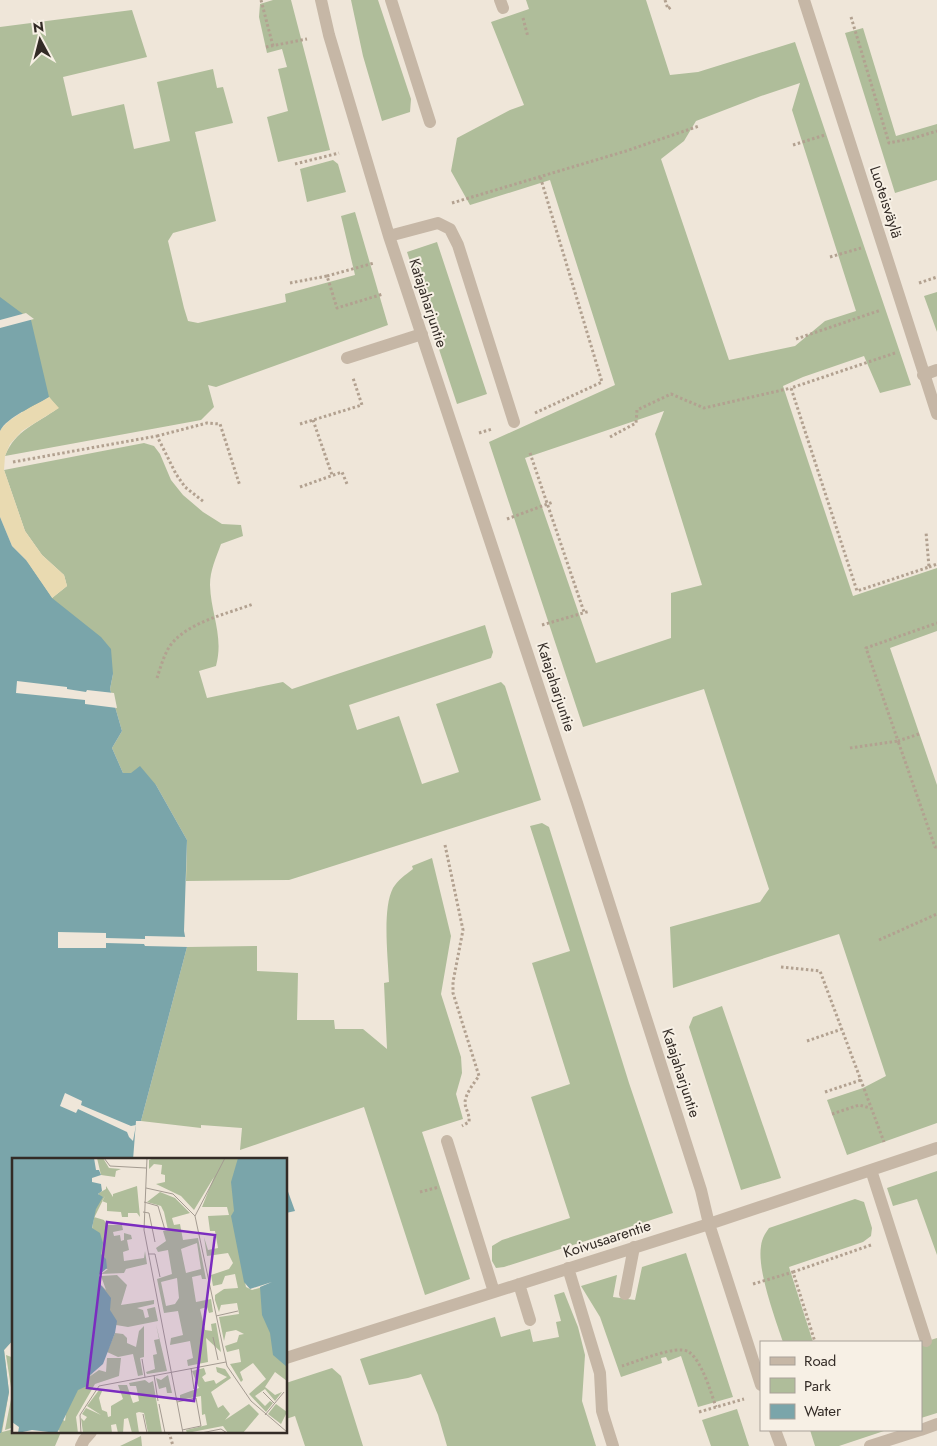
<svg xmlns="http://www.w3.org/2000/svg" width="937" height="1446" viewBox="0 0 937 1446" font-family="Jost,sans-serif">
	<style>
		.green { fill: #afbd9a; fill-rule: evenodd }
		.sand { fill: #e9dab1 }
		.water { fill: #7aa5aa }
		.pier { fill: #efe6d9 }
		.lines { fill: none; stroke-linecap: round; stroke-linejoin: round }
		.path { stroke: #b2a190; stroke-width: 3; stroke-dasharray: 2.5 2.5; stroke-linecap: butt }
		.minor { stroke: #c6b7a6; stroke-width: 12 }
		.labels { text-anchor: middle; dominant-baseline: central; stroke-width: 4; stroke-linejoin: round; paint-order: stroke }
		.street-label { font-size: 15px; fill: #332b26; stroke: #f7f0e5 }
		.inset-road { fill: none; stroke: #a49b91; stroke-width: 1 }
		.view { fill: #7b2cbf; fill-opacity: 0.15; stroke: #7b2cbf; stroke-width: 2.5 }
		.inset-edge { fill: none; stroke: #332b26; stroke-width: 2.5 }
	</style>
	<rect width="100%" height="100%" fill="#efe6d9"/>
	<path class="green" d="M273,0H291L330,150L278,162L267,117L288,111L278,69L287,67L282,49L267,53L259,17L260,4Z
		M351,0H378L411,99L410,112L382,121L363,56Z
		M526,0H646L670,75L698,72L795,42L911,385L880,393L864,356L803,377L783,386L853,596L937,568V631L890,648L937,785V1123L847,1155L827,1100L863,1088L886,1076L839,934L673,988L670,927L760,902L769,889L704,689L583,727L489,442L615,385L550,180L470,205L451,171L457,138L510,110L524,105L491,22L529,9ZM800,83L792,110L856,311L825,321L795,346L729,360L661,159L684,141L696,121L761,96ZM664,411L655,434L702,585L671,593V638L596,663L525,458Z
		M132,10L147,57L63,77L72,116L124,104L134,149L170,141L157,82L213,69L217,88L223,87L233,123L195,132L216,221L173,233L168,241L184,308L188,321L198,323L286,302L285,294L355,275L341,216L355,212L388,325L216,387L208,385L214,407L201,420L5,456C15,430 37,424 58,408L49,397L23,412L0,398V27Z
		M863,28L896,136L937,124V180L895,193L845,33Z
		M333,160L338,164L346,192L307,202L300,169Z
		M437,242L487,394L457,404L407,252Z
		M937,292V332L924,296Z
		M144,443L154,446L160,454L171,480L183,495L203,512L222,524L241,525L243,536L221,544C216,558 210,570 210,585C211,615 224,636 216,666L199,671L207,698L283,682L292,689L485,625L493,652L491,658L349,705L357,730L399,716L422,784L459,772L436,704L501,682L505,686L541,800L289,880L186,881L187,840L156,785L131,773H123L112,748L122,731L110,689L113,674L69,641L26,560L52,598L67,586L64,575L42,555L25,531L4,470Z
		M542,823L549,827L629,1083L673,1213L504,1267L496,1268L492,1261V1246L502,1240L570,1218L531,1097L570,1084L532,963L570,951L530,826Z
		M432,858L451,936L441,994L461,1057L462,1073L456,1094L463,1119L422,1132L470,1279L425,1295L364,1107L240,1150L242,1128L201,1125V1128L141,1121L187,947L257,946V971L298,973L297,1020H334L335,1029H363L387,1049L384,983L389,982C388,957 382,909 393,888C398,880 405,875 413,869L412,866Z
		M722,1006L781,1178L741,1190L689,1027L693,1017Z
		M937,1171V1255L917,1199L893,1206L887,1188Z
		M855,1199L864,1202L872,1228L871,1236L863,1242L789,1267L813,1342H783C775,1318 757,1270 761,1246C762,1238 765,1234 769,1228Z
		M686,1253L733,1397L698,1407L681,1356L668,1361L666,1357L661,1358L662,1363L621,1377L600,1317L581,1286L617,1275L613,1297L635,1300L642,1267Z
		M0,1288L14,1339L4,1350L9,1392L2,1432L14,1429V1432H61L55,1446H0Z
		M564,1292L578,1327L585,1355L582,1401L596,1446H447L438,1415L421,1374L408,1378L369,1385L360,1359L495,1317L501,1337L530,1329L533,1342L559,1337L556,1322L561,1321L554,1295Z
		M937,1338V1413L921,1418V1343Z
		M6,1355L14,1358V1427L5,1430L12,1394Z
		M332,1368L341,1376L363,1446H305L295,1416L286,1419V1383Z
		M737,1409L749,1446H711L702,1420Z
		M810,1430H887L839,1446H815Z
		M141,1436L142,1446H120Z"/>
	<path class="sand" d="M49,397L59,408L22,431L10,444L5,456L4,470L25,531L42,555L64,575L67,586L52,598L26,560L12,546L0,517V431C7,418 36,405 49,397Z"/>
	<path class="water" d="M0,297L31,320L49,397C36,405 7,417 0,431Z
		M0,517L12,546L26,560L52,598L101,637L111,649L113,674L110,689L122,731L112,748L123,773H131L140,766L156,785L187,840L184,931L187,947L141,1121H136L133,1160H14V1339L4,1350L9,1392L1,1433H0Z
		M286,1186L295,1211L286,1213Z"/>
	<path class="pier" d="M26,313L34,319L0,328V320Z
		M17,681L67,687V689L86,692L87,690L114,693L117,708L85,704V700L16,693Z
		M58,932L106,933V938L145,939V936L189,937V947L145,946L144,944L106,943V948H58Z
		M65,1093L82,1101L81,1105L131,1126L136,1125L133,1141L129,1137L127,1132L78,1109L76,1113L60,1106Z"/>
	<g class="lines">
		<path class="path" d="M261,0L273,46
			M665,0L668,9L671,7
			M851,17L889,143L914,138L937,131
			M523,18L528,37
			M266,47L307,39
			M793,145L825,135
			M295,164L339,153
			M452,203L626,151L699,126
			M830,257L861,248
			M327,276L374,263
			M290,283L327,276L337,308L383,294
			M919,283L937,277
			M796,339L881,310
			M895,353L791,388L857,591L929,567L926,532
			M535,413L602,382L540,176
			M313,420L332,475
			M300,424L362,405L353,378
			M479,433L492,429
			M157,436L207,423L220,424L240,486
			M610,437L636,423L637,410L671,394L704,408L791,388
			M530,453L584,612
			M13,462L157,436L176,474L185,487L204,502
			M300,487L342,472L347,484
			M507,519L553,502
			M929,567L937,564
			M542,625L590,611
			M157,678C160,669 163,658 168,649C183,623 227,614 253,604
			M919,734L898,741L866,648L937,623
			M850,748L898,741L935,847H937
			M445,845L463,930L453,982V993L479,1076C474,1083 466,1093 465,1102C465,1109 470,1114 469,1122L462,1126
			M879,940L937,914
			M781,967L820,971L884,1142
			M807,1041L842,1029
			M825,1092L861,1080
			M832,1114L859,1105L870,1108
			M420,1192L439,1187
			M793,1272L871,1245
			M753,1284L793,1272L815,1342
			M622,1366C636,1362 677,1344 689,1352C702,1361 711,1393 716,1407
			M699,1412L744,1399
			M169,1432L173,1446"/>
		<path class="minor" d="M321,0L329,35L389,236L577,803L701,1190L709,1224L761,1385
			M391,0L430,122
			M500,0L503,8
			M804,0L937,414
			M389,236L438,223L450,229L458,245L514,422
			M347,358L422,334
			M923,375L937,370
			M447,1141L494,1292
			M871,1170L926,1341
			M568,1268L600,1373L602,1411L613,1446
			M519,1284L530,1320
			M625,1294L634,1247
			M286,1358L709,1224L937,1148
			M775,1430L781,1446
			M921,1430L937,1424
			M81,1446L84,1440L91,1432
			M870,1446L920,1430"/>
	</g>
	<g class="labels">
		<g class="street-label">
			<text transform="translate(886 202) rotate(72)">Luoteisväylä</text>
			<text transform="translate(428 303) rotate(72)">Katajaharjuntie</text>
			<text transform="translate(556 687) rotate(72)">Katajaharjuntie</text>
			<text transform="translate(681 1073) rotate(72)">Katajaharjuntie</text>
			<text transform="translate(607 1239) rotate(-18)">Koivusaarentie</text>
		</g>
	</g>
	<g transform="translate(12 1158)">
		<rect width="275" height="275" fill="#efe6d9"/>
		<path d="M85,0H91L97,10L109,11L104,13L103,19L89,17ZM142,0H253L220,58L234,129L240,132L261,126L275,176V223L263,214L253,229L263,237L270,234L263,243L253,231L243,238L253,248L258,243L261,245L254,254L237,236L254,221L241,205L228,214L231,222L229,224L218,206L229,204L227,191L215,194L213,188L225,184L227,177L232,176L224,172L214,174L212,183L207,159L227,156L225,145L209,147L207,154L203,142V137L212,131L226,130L223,116L213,118L210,126L201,128L199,117L217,111L221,105L216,95L195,98L192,79L196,92L206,90L203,73H198L196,58L217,57L215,49H190L202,19L182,52L169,38L144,26L153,24V17L149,16L150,7L142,6L137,11V2ZM94,28L101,39V36L125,28L128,59L125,55H116V59H110L109,54L95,53V45L90,43L93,38L81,62L87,35L94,31ZM148,34L163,40L178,55L160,60L162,67L168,66L171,82L186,80L194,121H190L189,117L180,119L184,144L199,141L201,154L197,155L195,149L188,151L193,172L200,173L199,166L204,165L209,194L194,180L196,204L176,208L175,202L181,200L178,183L158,187L159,180L171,177L166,153L152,155L145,121L160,116L156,92L146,94L144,90L154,83L151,73L156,72L152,54L149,48L135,44ZM185,85L189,111L174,115L169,91ZM165,120L167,140L163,146L154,148L149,124ZM82,59L92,62L95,67H110L111,72L101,74L102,78L108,77L109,83L112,82V75L119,77L120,81L115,82L117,92L111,94L112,103L132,100L133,93L135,106L114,111L112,115L89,116L96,111H92L80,71ZM105,117L115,127L109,147L142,142V146L125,150L131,152L133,160L137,159L135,151L143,149L146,163L116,169L104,167L97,151L98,143L89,131L90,128L94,132L89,118ZM144,166L155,213L135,216L134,214L143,211L141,197L145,196L142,182L147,181ZM132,168V199L128,200L131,217L126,218L121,196L106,199L95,194L103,175L111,176L115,180V185L124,189L127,173ZM95,200H109L107,218L83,226L64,259L66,275H46L48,273L43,271L45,259L53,263L57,236L82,214L77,219L87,212L94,214ZM204,209L213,211L219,220L199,234L206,250L211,247L218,256L213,262L237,246L247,256L231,275H216L211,268L175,275L174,272L195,267L193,256L190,257L189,238L168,242V237L187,230L180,213L192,210L194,216L190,219L193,224L202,222L204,226L215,219L205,214ZM156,217L160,235H155L154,229L147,231L144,220L149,222ZM133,222L137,225L141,223L150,275H136L132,255L127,254L124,255L127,275H120L116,260L112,261L111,275H106L104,266L99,267L100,275H71L69,260L72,263L75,259L70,256L74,250L89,257L75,248L87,232L91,231L87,240L90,252L95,254L96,259L99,258V248L111,241L106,227H115L121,245L127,243L125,232L124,228H118L117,225ZM264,246L275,254L269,266L256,256Z" fill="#afbd9a" fill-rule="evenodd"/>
		<path d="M0,0H82L84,12H87L89,17L80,20V24L89,26L90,33L86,36L91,39L84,51L80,70L88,75L91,85L89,96L94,101L95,110L87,117L89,127L99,140L98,152L105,163L103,175L91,206L76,219L75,228L66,232L45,275L20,272L6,275L7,269L0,264ZM226,0H275V209L261,197L258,175L250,157L248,129L260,124L238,131L232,124L219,58L222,53L219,24Z" fill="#7aa5aa"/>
		<path class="inset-road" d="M92,0L98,8L134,10M135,0L132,72L171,275M134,30L161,36L183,58L215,208L239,243L275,274M132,44L146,48L153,72M131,54L137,55L143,84M183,58L213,0M136,96H143L148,119M204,158L226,153M201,179L206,202M130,201L133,219M179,210L182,231M142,217L146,243M251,234L262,245M165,244L184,240L189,268L170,272M147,246L153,275M131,256L135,275M253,257L272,234M69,275L68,257L87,228L214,204M189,275L209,271L215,275"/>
		<path class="view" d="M95,64L203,77L182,243L75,230Z"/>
		<rect width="275" height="275" class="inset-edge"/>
	</g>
	<rect x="760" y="1341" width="162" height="90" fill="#f7f0e5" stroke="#a9a199"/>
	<rect x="770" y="1357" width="25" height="8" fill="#c6b7a6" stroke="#a9a199"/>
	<text x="804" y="1366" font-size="15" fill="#332b26">Road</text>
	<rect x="770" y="1378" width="25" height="15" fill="#afbd9a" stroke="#a9a199"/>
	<text x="804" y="1391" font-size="15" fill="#332b26">Park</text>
	<rect x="770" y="1404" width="25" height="15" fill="#7aa5aa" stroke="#a9a199"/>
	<text x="804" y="1416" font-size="15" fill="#332b26">Water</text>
	<g transform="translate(40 40) rotate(353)" stroke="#f7f0e5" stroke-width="4" paint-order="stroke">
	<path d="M0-4L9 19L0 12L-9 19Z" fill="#332b26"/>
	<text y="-8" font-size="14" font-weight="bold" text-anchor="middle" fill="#332b26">N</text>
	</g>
</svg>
